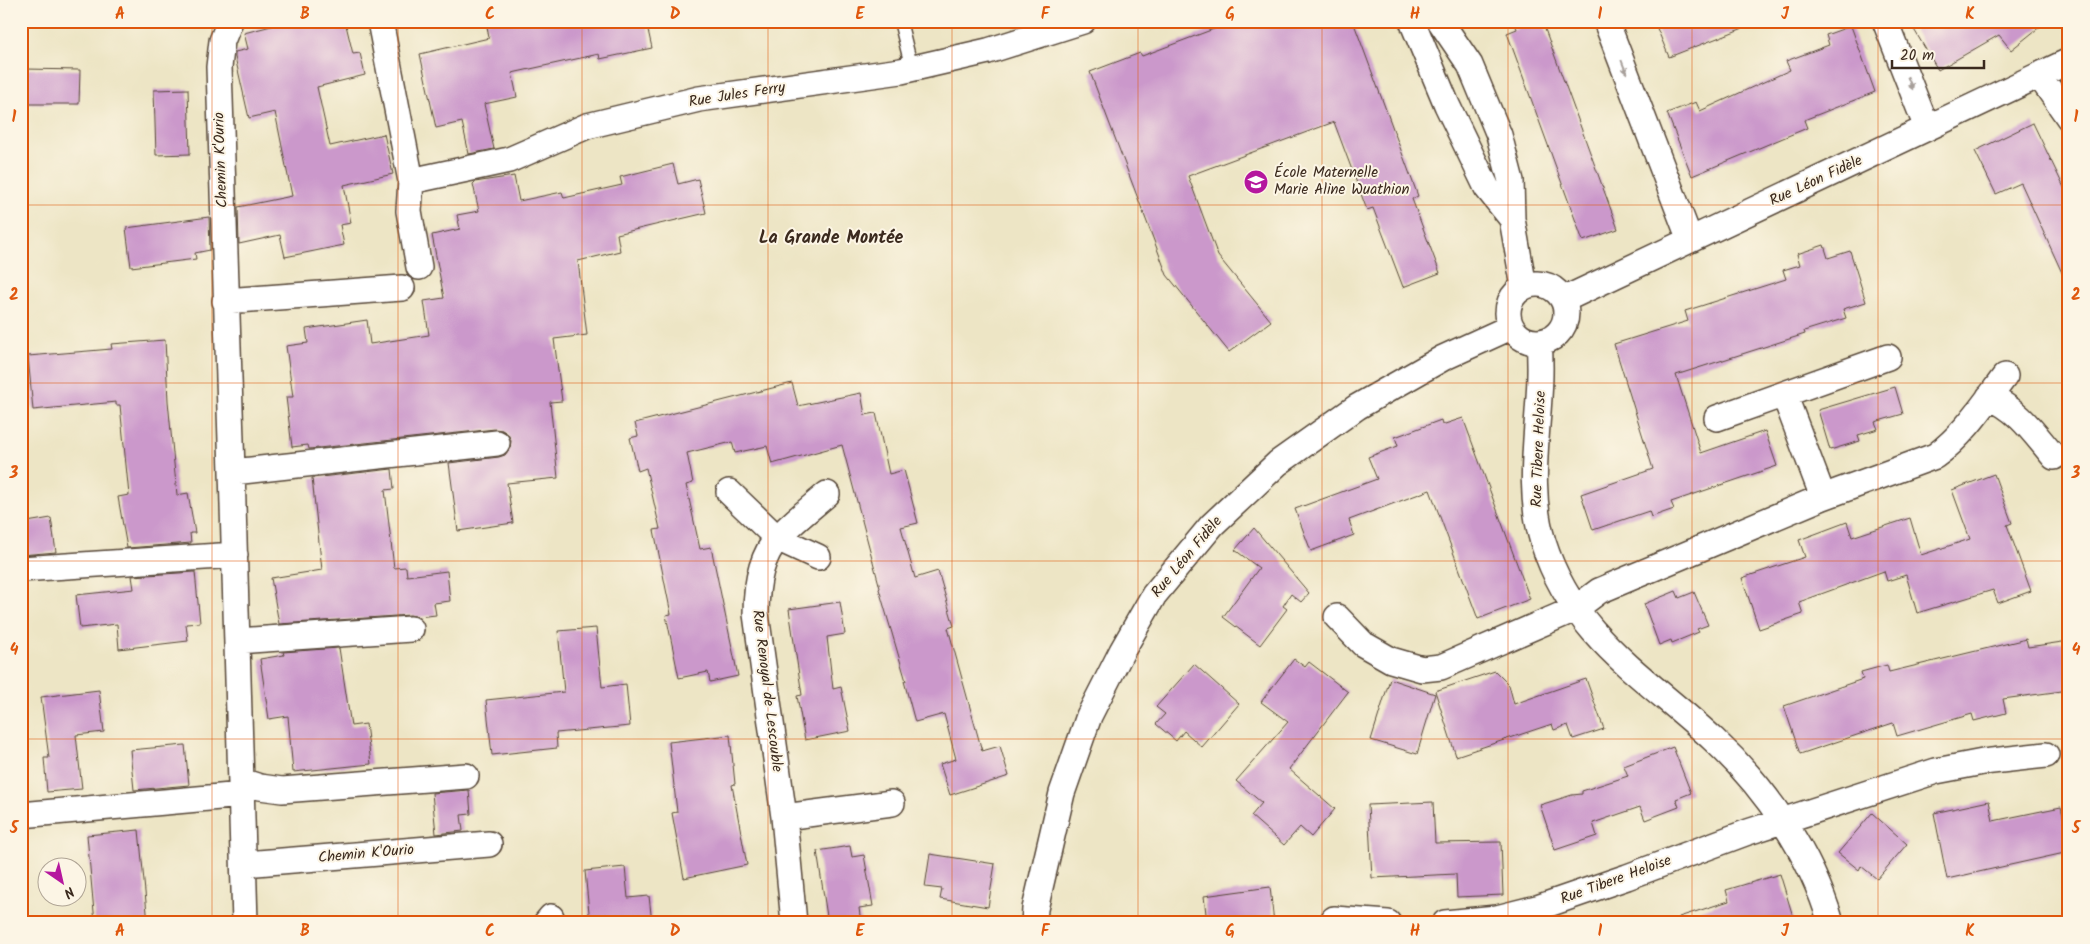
<svg xmlns="http://www.w3.org/2000/svg" width="2090" height="944" viewBox="0 0 2090 944" font-family="Kalam,sans-serif">
	<style>
		.building { fill: #cb98cb }
		.lines { fill: none; stroke-linecap: round; stroke-linejoin: round }
		.service-casing { stroke: #564637; stroke-width: 15 }
		.minor-casing { stroke: #564637; stroke-width: 28 }
		.service { stroke: #fff; stroke-width: 12 }
		.minor { stroke: #fff; stroke-width: 25 }
		.oneway { fill: #a79f9a }
		.grid { fill: none; stroke: #df570d; stroke-width: 1; stroke-opacity: 0.55 }
		.labels { text-anchor: middle; dominant-baseline: central; stroke-width: 4; stroke-linejoin: round; paint-order: stroke }
		.street-label { font-size: 15px; fill: #3b2a1e; stroke: #fcf5e5 }
		.poi-label { font-size: 15px; fill: #3b2a1e; stroke: #fcf5e5; text-anchor: start }
		.quarter-label { font-size: 18px; font-weight: bold; fill: #3b2a1e; stroke: #fcf5e5 }
		.neatline { fill: none; stroke: #df570d; stroke-width: 2 }
		.grid-label { font-size: 16px; text-anchor: middle; font-weight: bold; fill: #df570d }
	</style>
	<rect width="100%" height="100%" fill="#fcf5e5"/>
	<filter id="ink" filterUnits="userSpaceOnUse"><feTurbulence type="fractalNoise" baseFrequency=".02" numOctaves="2"/><feDisplacementMap in="SourceGraphic" scale="10" xChannelSelector="R" yChannelSelector="G"/><feConvolveMatrix kernelMatrix="1 2 1 2 8 2 1 2 1" color-interpolation-filters="sRGB"/></filter>
	<filter id="wash" filterUnits="userSpaceOnUse"><feTurbulence type="fractalNoise" baseFrequency=".0096" numOctaves="4" result="noise"/><feDisplacementMap in="SourceGraphic" scale="20" xChannelSelector="R" yChannelSelector="G"/><feGaussianBlur stdDeviation="1.12" result="paint"/><feColorMatrix in="noise" values="0 0 0 0 0 0 0 0 0 0 0 0 0 0 0 0 0 1.4 0 .05"/><feComposite in="paint" operator="in"/></filter>
	<g filter="url(#wash)">
		<rect width="100%" height="100%" fill="#ede5c5"/>
		<g id="blocks">
			<path class="building" d="M291,21H345L353,54L360,53L365,75L317,87L330,146L384,134L393,174L344,185L351,223L340,225L344,245L285,257L280,235L239,244L238,207L292,196L275,112L249,118L235,57V52L248,49L244,33Z
				M486,21H646L652,48L600,59L599,54L512,73L517,97L484,104L494,149L469,154L462,122L436,128L420,54L489,38Z
				M1235,21H1353L1418,196L1412,199L1440,273L1403,287L1373,208L1367,210L1334,122L1188,176L1218,256L1271,321L1229,352L1167,275L1090,72L1140,53L1142,56Z
				M1514,21H1542L1618,229L1583,241L1507,33L1517,29Z
				M1654,21H1755L1756,23L1669,57Z
				M1909,21H2047L2011,50L1999,35L1938,70Z
				M1851,26L1875,92L1804,120L1807,128L1692,176L1667,113L1696,102L1700,111L1790,70L1786,61L1829,45L1826,35Z
				M25,69L80,70L79,104H25Z
				M188,89L190,154L156,155L154,90Z
				M2033,123L2069,198V288L2021,183L1996,194L1975,151Z
				M673,164L678,184L698,179L706,213L617,234L620,251L578,261L587,335L554,339L562,401L550,402L558,478L507,483L513,523L458,531L449,463L499,457L505,455L510,448L511,441L508,434L502,430L495,429L309,449L308,445L292,447L286,397H293L286,346L308,343L306,329L367,320L370,344L429,335L424,301L444,298L432,235L460,229L457,215L479,211L473,184L475,182L514,176L519,201L562,192L564,198L622,185L620,177Z
				M209,217L210,250L195,253L196,259L131,267L126,228Z
				M1824,245L1828,258L1850,251L1866,302L1843,309L1846,318L1804,331L1805,334L1676,375L1701,453L1765,431L1777,466L1671,502L1674,509L1651,517L1649,511L1593,530L1581,494L1653,469L1614,344L1688,321L1685,311L1786,279L1783,270L1800,265L1797,254Z
				M165,340L168,401L177,495L188,493L195,533H190L191,543L127,548L118,497L129,495L120,405H116V402L33,410L28,356L112,349L111,344Z
				M792,383L798,406L861,393L865,415L876,413L889,474L904,470L918,523L901,527L915,578L938,571L954,626L948,628L982,751L1000,746L1009,776L950,795L940,764L956,759L944,714L915,722L904,681H906L879,589L880,588L842,445L772,464L767,446L735,453L732,442L687,453L693,483L686,485L700,549L711,547L738,676L710,682L708,672L679,678L666,615L671,614L654,530L660,529L646,468L638,471L630,438L638,436L635,423Z
				M1895,387L1903,414L1875,422L1878,429L1858,435L1860,441L1830,450L1818,410Z
				M1463,418L1530,599L1478,619L1430,490L1349,520L1354,535L1311,551L1295,509L1377,479L1368,457L1398,446L1395,437L1441,420L1442,425Z
				M392,469L394,489L385,490L394,568L406,567L407,576L447,571L450,601L434,603L436,615L418,617L410,615L279,624L271,578L322,570L312,478Z
				M1994,474L2012,523L2007,525L2031,591L1998,603L1993,590L1917,613L1906,575L1887,581L1884,571L1799,602L1803,614L1759,629L1742,578L1805,557L1799,540L1847,522L1852,537L1910,518L1921,555L1970,539L1952,490Z
				M51,518L56,552L21,555V523Z
				M1254,528L1309,593L1301,602L1291,594L1283,606L1287,609L1260,645L1223,617L1259,568L1235,550Z
				M195,572L200,623L186,624L188,641L119,649L117,624L80,628L76,595L134,589L132,576Z
				M1676,591L1679,598L1694,592L1708,625L1697,629L1699,632L1672,643L1671,640L1659,645L1644,604Z
				M840,602L845,634L827,637L833,689L841,687L850,731L805,740L797,696L802,695L789,609Z
				M596,628L602,687L626,684L630,726L556,733L557,748L492,755L486,700L564,692L558,631Z
				M2026,639L2028,647L2069,641V690L2003,699L2006,713L1974,721L1972,714L1897,736L1893,723L1800,754L1784,706L1863,679L1861,672L1887,665L1889,672Z
				M339,648L351,726L366,724L371,764L293,772L288,716L269,719L260,659L284,655L283,652Z
				M1294,659L1305,667L1309,662L1348,692L1289,769L1335,809L1311,837L1300,827L1284,845L1251,816L1262,803L1236,781L1288,722L1261,702Z
				M1194,664L1239,704L1202,747L1184,731L1176,741L1156,724L1165,714L1156,707Z
				M1495,671L1509,685L1514,704L1586,679L1604,729L1573,739L1568,725L1554,730L1552,724L1456,756L1435,691Z
				M1390,679L1435,694L1417,754L1371,740Z
				M99,690L104,732L76,735L82,789L47,792L44,758H49L41,697Z
				M730,735L735,784L732,785L747,865L684,878L672,813L677,812L669,742Z
				M185,745L189,785L134,790L130,750Z
				M1673,747L1691,793L1676,799L1679,807L1645,820L1640,807L1593,823L1597,836L1555,850L1540,805L1572,795L1582,794V791L1628,776L1624,766Z
				M469,790L471,814L461,815L463,831L436,834L432,793Z
				M1989,801L1993,821L2061,807L2069,842V852L1947,879L1934,813Z
				M1433,802L1435,843L1501,842L1503,895L1457,897L1456,874L1372,878L1368,805Z
				M1872,813L1907,844L1877,879L1861,866L1859,870L1838,853Z
				M139,830L148,923H95L87,835Z
				M850,846L852,857L864,855L873,906L859,908L861,923H828L817,851Z
				M930,854L995,864L988,907L940,899L942,889L925,887Z
				M625,867L628,898L649,896L652,923H590L585,871Z
				M1780,874L1795,923H1680L1679,917L1729,901L1726,890Z
				M1270,887L1274,923H1207L1204,896Z"/>
		</g>
	</g>
	<g filter="url(#ink)">
		<use href="#blocks" fill-opacity="0" stroke="#564637" stroke-width="1"/>
		<g class="lines">
			<defs>
				<path id="service" d="M900,21L912,69"/>
				<path id="minor" d="M230,21L222,41L219,67C228,352 238,638 245,923
					M380,21L411,181L409,211L419,267
					M1412,21L1447,105L1487,188L1512,219
					M1440,21L1470,65L1499,135L1511,181L1512,219L1524,287
					M1606,21L1690,240
					M1885,21L1927,128
					M2039,75L2069,118
					M411,181L509,160L587,126L699,99L901,71L988,51L1083,21
					M1508 313a29 29 0 1 1 58 0a29 29 0 1 1-58 0Z
					M1563,300L2069,61
					M225,301L402,288
					M1539,342C1545,408 1523,477 1543,542C1573,637 1645,676 1714,740C1766,788 1811,854 1831,923
					M1784,394L1823,497
					M1989,397C2019,410 2033,432 2054,457
					M1717,418L1888,357
					M233,472L497,443
					M729,492L777,538L818,557
					M21,569L235,555
					M1337,617L1363,644L1391,660L1422,669L1441,667L1575,609L1599,591L1823,497L1935,456C1964,435 1984,404 2005,376
					M238,641L411,629
					M241,781L260,787L282,790L466,776
					M21,815L242,795
					M784,817L892,803
					M244,864L489,844
					M1334,919L1388,923
					M546,923L551,917
					M794,923L784,817L756,614C756,589 760,557 778,538C792,522 811,508 827,494
					M1034,923L1035,909L1062,793L1089,716L1122,651L1154,595L1212,525L1278,463L1357,407L1443,358L1511,327
					M1445,923L1497,918L1537,908L1627,877L1748,832L1936,771L1983,762L2046,755"/>
			</defs>
			<use href="#service" class="service-casing"/>
			<use href="#minor" class="minor-casing"/>
			<use href="#service" class="service"/>
			<use href="#minor" class="minor"/>
		</g>
		<defs><path id="oneway-solid" d="M-6-.8H1V-3.2L6.5 0L1 3.2V.8H-6Z" transform="scale(1.25)"/></defs>
		<g class="oneway">
			<use href="#oneway-solid" transform="translate(1624 67) rotate(69)"/>
			<use href="#oneway-solid" transform="translate(1910 83) rotate(68)"/>
		</g>
	</g>
	<path class="grid" d="M212,21V923M398,21V923M582,21V923M768,21V923M952,21V923M1138,21V923M1322,21V923M1508,21V923M1692,21V923M1878,21V923M21,205H2069M21,383H2069M21,561H2069M21,739H2069"/>
	<defs>
		<symbol id="school-disc" viewBox="-11 -11 22 22"><circle r="9.5" fill="#b5179e" stroke="#fcf5e5"/><path d="M0-5L7-2L0 1L-7-2ZM-4 1L0 2.5L4 1V4Q0 6-4 4Z" fill="#fff"/></symbol>
	</defs>
	<g fill-rule="evenodd">
		<use href="#school-disc" x="1242" y="168" width="28" height="28"/>
	</g>
	<g class="labels">
		<g class="street-label">
			<text transform="translate(737 95) rotate(-9)">Rue Jules Ferry</text>
			<text transform="translate(221 160) rotate(-92)">Chemin K'Ourio</text>
			<text transform="translate(1816 181) rotate(-25)">Rue Léon Fidèle</text>
			<text transform="translate(1539 449) rotate(-88)">Rue Tibere Heloise</text>
			<text transform="translate(1187 557) rotate(-50)">Rue Léon Fidèle</text>
			<text transform="translate(767 691) rotate(83)">Rue Renoyal de Lescouble</text>
			<text transform="translate(366 854) rotate(-5)">Chemin K'Ourio</text>
			<text transform="translate(1616 880) rotate(-20)">Rue Tibere Heloise</text>
		</g>
		<g class="poi-label">
			<text x="1274" y="173">École Maternelle<tspan x="1274" dy="17">Marie Aline Wuathion</tspan></text>
		</g>
		<g class="quarter-label">
			<text x="831" y="238">La Grande Montée</text>
		</g>
	</g>
	<rect width="2090" height="944" fill="none" stroke="#fcf5e5" stroke-width="55"/>
	<g transform="translate(62 882) rotate(146)"><circle r="24" fill="#fcf5e5" stroke="#afa495"/>
	<path d="M0-4L9 19L0 12L-9 19Z" fill="#b5179e"/>
	<text y="-8" font-size="14" font-weight="bold" text-anchor="middle" fill="#3b2a1e">N</text>
	</g>
	<path d="M1892 60v8h92v-8" fill="none" stroke="#3b2a1e" stroke-width="2.5"/>
	<text x="1900" y="60" font-size="15" fill="#3b2a1e" stroke="#fcf5e5" stroke-width="4" paint-order="stroke">20 m</text>
	<rect x="28" y="28" width="2034" height="888" class="neatline"/>
	<g class="grid-label">
		<text x="120" y="19">A</text>
		<text x="305" y="19">B</text>
		<text x="490" y="19">C</text>
		<text x="675" y="19">D</text>
		<text x="860" y="19">E</text>
		<text x="1045" y="19">F</text>
		<text x="1230" y="19">G</text>
		<text x="1415" y="19">H</text>
		<text x="1600" y="19">I</text>
		<text x="1785" y="19">J</text>
		<text x="1970" y="19">K</text>
		<text x="14" y="122">1</text>
		<text x="2076" y="122">1</text>
		<text x="14" y="300">2</text>
		<text x="2076" y="300">2</text>
		<text x="14" y="478">3</text>
		<text x="2076" y="478">3</text>
		<text x="14" y="655">4</text>
		<text x="2076" y="655">4</text>
		<text x="14" y="833">5</text>
		<text x="2076" y="833">5</text>
		<text x="120" y="936">A</text>
		<text x="305" y="936">B</text>
		<text x="490" y="936">C</text>
		<text x="675" y="936">D</text>
		<text x="860" y="936">E</text>
		<text x="1045" y="936">F</text>
		<text x="1230" y="936">G</text>
		<text x="1415" y="936">H</text>
		<text x="1600" y="936">I</text>
		<text x="1785" y="936">J</text>
		<text x="1970" y="936">K</text>
	</g>
</svg>
